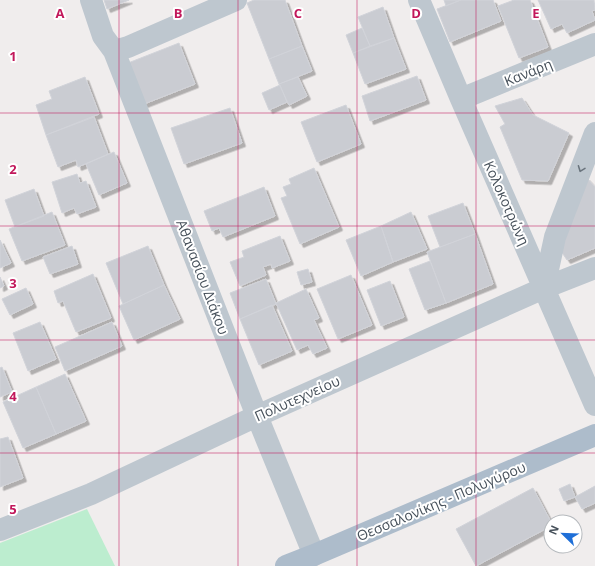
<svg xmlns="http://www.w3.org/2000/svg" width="595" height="566" viewBox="0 0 595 566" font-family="'Open Sans',sans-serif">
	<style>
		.green { fill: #bcedcf }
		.building { fill: #caccd2; stroke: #d1d3d9; filter: url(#shadow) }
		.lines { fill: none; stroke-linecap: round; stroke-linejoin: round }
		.minor { stroke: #bec7cf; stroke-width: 22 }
		.primary { stroke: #adbccb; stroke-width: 22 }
		.oneway { stroke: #6a747d }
		.grid { fill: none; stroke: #c2185b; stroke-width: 1; stroke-opacity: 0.55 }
		.labels { text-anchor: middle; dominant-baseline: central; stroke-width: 4; stroke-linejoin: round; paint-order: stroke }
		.street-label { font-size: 14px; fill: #46505a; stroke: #fff }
		.grid-label { font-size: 13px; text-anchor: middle; font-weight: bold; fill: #c2185b; stroke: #fff; stroke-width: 4; stroke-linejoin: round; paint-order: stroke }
	</style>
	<defs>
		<filter id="shadow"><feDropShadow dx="3.5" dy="3.5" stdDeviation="0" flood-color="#0004"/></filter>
	</defs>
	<rect width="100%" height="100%" fill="#f0eded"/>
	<path class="green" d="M87,509L115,566H0V543Z"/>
	<path class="building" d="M104,0H129L107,9Z
		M254,0H285L302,46L269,59L247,3Z
		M444,0H461L446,6Z
		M461,0H493L501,21L450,42L437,9Z
		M514,0H530L548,47L519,58L498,6Z
		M538,0H594L595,10L592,11L595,20L567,33L562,24L551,29Z
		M383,7L394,38L370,46L358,17Z
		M362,28L370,46L353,53L346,35Z
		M394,38L406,69L365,84L353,53Z
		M179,43L195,84L144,104L128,63Z
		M302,46L312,71L279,84L269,59Z
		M417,76L426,100L370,121L362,96Z
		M85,77L99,114L46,135L36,105L52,99L49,91Z
		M298,77L307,96L289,105L279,84Z
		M280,85L287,102L269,110L262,93Z
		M522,98L533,115L569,133L548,181L522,180L500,127L505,124L495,106Z
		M346,105L361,144L317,162L301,122Z
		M230,108L242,143L184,164L171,128Z
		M94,117L108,154L78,167L76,160L58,167L46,135Z
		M114,152L127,183L99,195L86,164Z
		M314,168L339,227L300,244L281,198L287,196L283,187L291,184L289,179Z
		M77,174L80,183L86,181L96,207L77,214L74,208L62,213L52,182Z
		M586,177L595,187V248L567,260L559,248Z
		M264,187L275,216L223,237L219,228L212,231L204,211Z
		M34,189L44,216L15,227L5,200Z
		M463,203L475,234L440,247L428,216Z
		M52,212L65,245L22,261L9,229Z
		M411,212L427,249L393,262L381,226Z
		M381,226L393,262L361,276L346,240Z
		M475,234L493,284L446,303L427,252Z
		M280,236L290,261L272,268L271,264L263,267L266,275L240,286L230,262L244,257L242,251Z
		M0,240L11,263L0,268Z
		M72,246L78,264L50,274L43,257Z
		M148,246L164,285L123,304L106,263Z
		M430,261L446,303L425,310L409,269Z
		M308,269L312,282L301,285L297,272Z
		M93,274L111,318L76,332L63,301L58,303L54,291Z
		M351,275L372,325L338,339L317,289Z
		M0,277L4,286L0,288Z
		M266,279L276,304L240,319L230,293Z
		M390,281L404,317L381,326L367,290Z
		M164,285L180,319L134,340L119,306Z
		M26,288L33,304L10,315L2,299Z
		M306,289L319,318L314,320L327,348L313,354L308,345L297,350L276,303Z
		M272,305L292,351L259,365L240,319Z
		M40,322L56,359L28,371L13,333Z
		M112,322L122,346L65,371L55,347Z
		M2,367L12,392L0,397V368Z
		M65,374L86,421L56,434L36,387Z
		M36,387L56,434L23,448L3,402Z
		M8,437L23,478L0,487V439Z
		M570,484L575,497L564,501L559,489Z
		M595,486V503L582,509L575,497Z
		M533,488L551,522V526L476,566L456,529Z"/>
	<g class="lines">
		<path class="minor" d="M91,0L103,36L114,51L257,416L314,555
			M419,0L461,99L595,405
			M114,51L128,47L236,0
			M461,99L595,44
			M544,288L555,237L595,133
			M0,530L91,494L257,416L544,288L595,268"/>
		<path class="primary" d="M286,566L314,555L595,435"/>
	</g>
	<defs><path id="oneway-chevron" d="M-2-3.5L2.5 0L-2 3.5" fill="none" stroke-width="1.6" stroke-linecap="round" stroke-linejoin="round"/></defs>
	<use class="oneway" href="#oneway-chevron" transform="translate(581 169) rotate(111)"/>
	<path class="grid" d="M119,0V566M238,0V566M357,0V566M476,0V566M0,113H595M0,226H595M0,340H595M0,453H595"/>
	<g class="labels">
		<g class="street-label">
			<text transform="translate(528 72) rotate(-22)">Κανάρη</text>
			<text transform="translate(507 203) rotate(66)">Κολοκοτρώνη</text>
			<text transform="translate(203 277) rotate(69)">Αθανασίου Διάκου</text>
			<text transform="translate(297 398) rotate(-24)">Πολυτεχνείου</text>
			<text transform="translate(441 501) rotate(-23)">Θεσσαλονίκης - Πολυγύρου</text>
		</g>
	</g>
	<g class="grid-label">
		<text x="60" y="18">A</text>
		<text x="178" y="18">B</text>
		<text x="298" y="18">C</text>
		<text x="416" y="18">D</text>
		<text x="536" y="18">E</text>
		<text x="13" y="61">1</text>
		<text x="13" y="174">2</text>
		<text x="13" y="288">3</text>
		<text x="13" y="401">4</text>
		<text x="13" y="514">5</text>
	</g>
	<g transform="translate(563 534) rotate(293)"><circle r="19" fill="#ffffff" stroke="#b5b9bd"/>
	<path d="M0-3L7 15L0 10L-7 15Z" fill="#1f6fd8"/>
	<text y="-6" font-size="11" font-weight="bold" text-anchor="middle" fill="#46505a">N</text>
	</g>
</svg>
